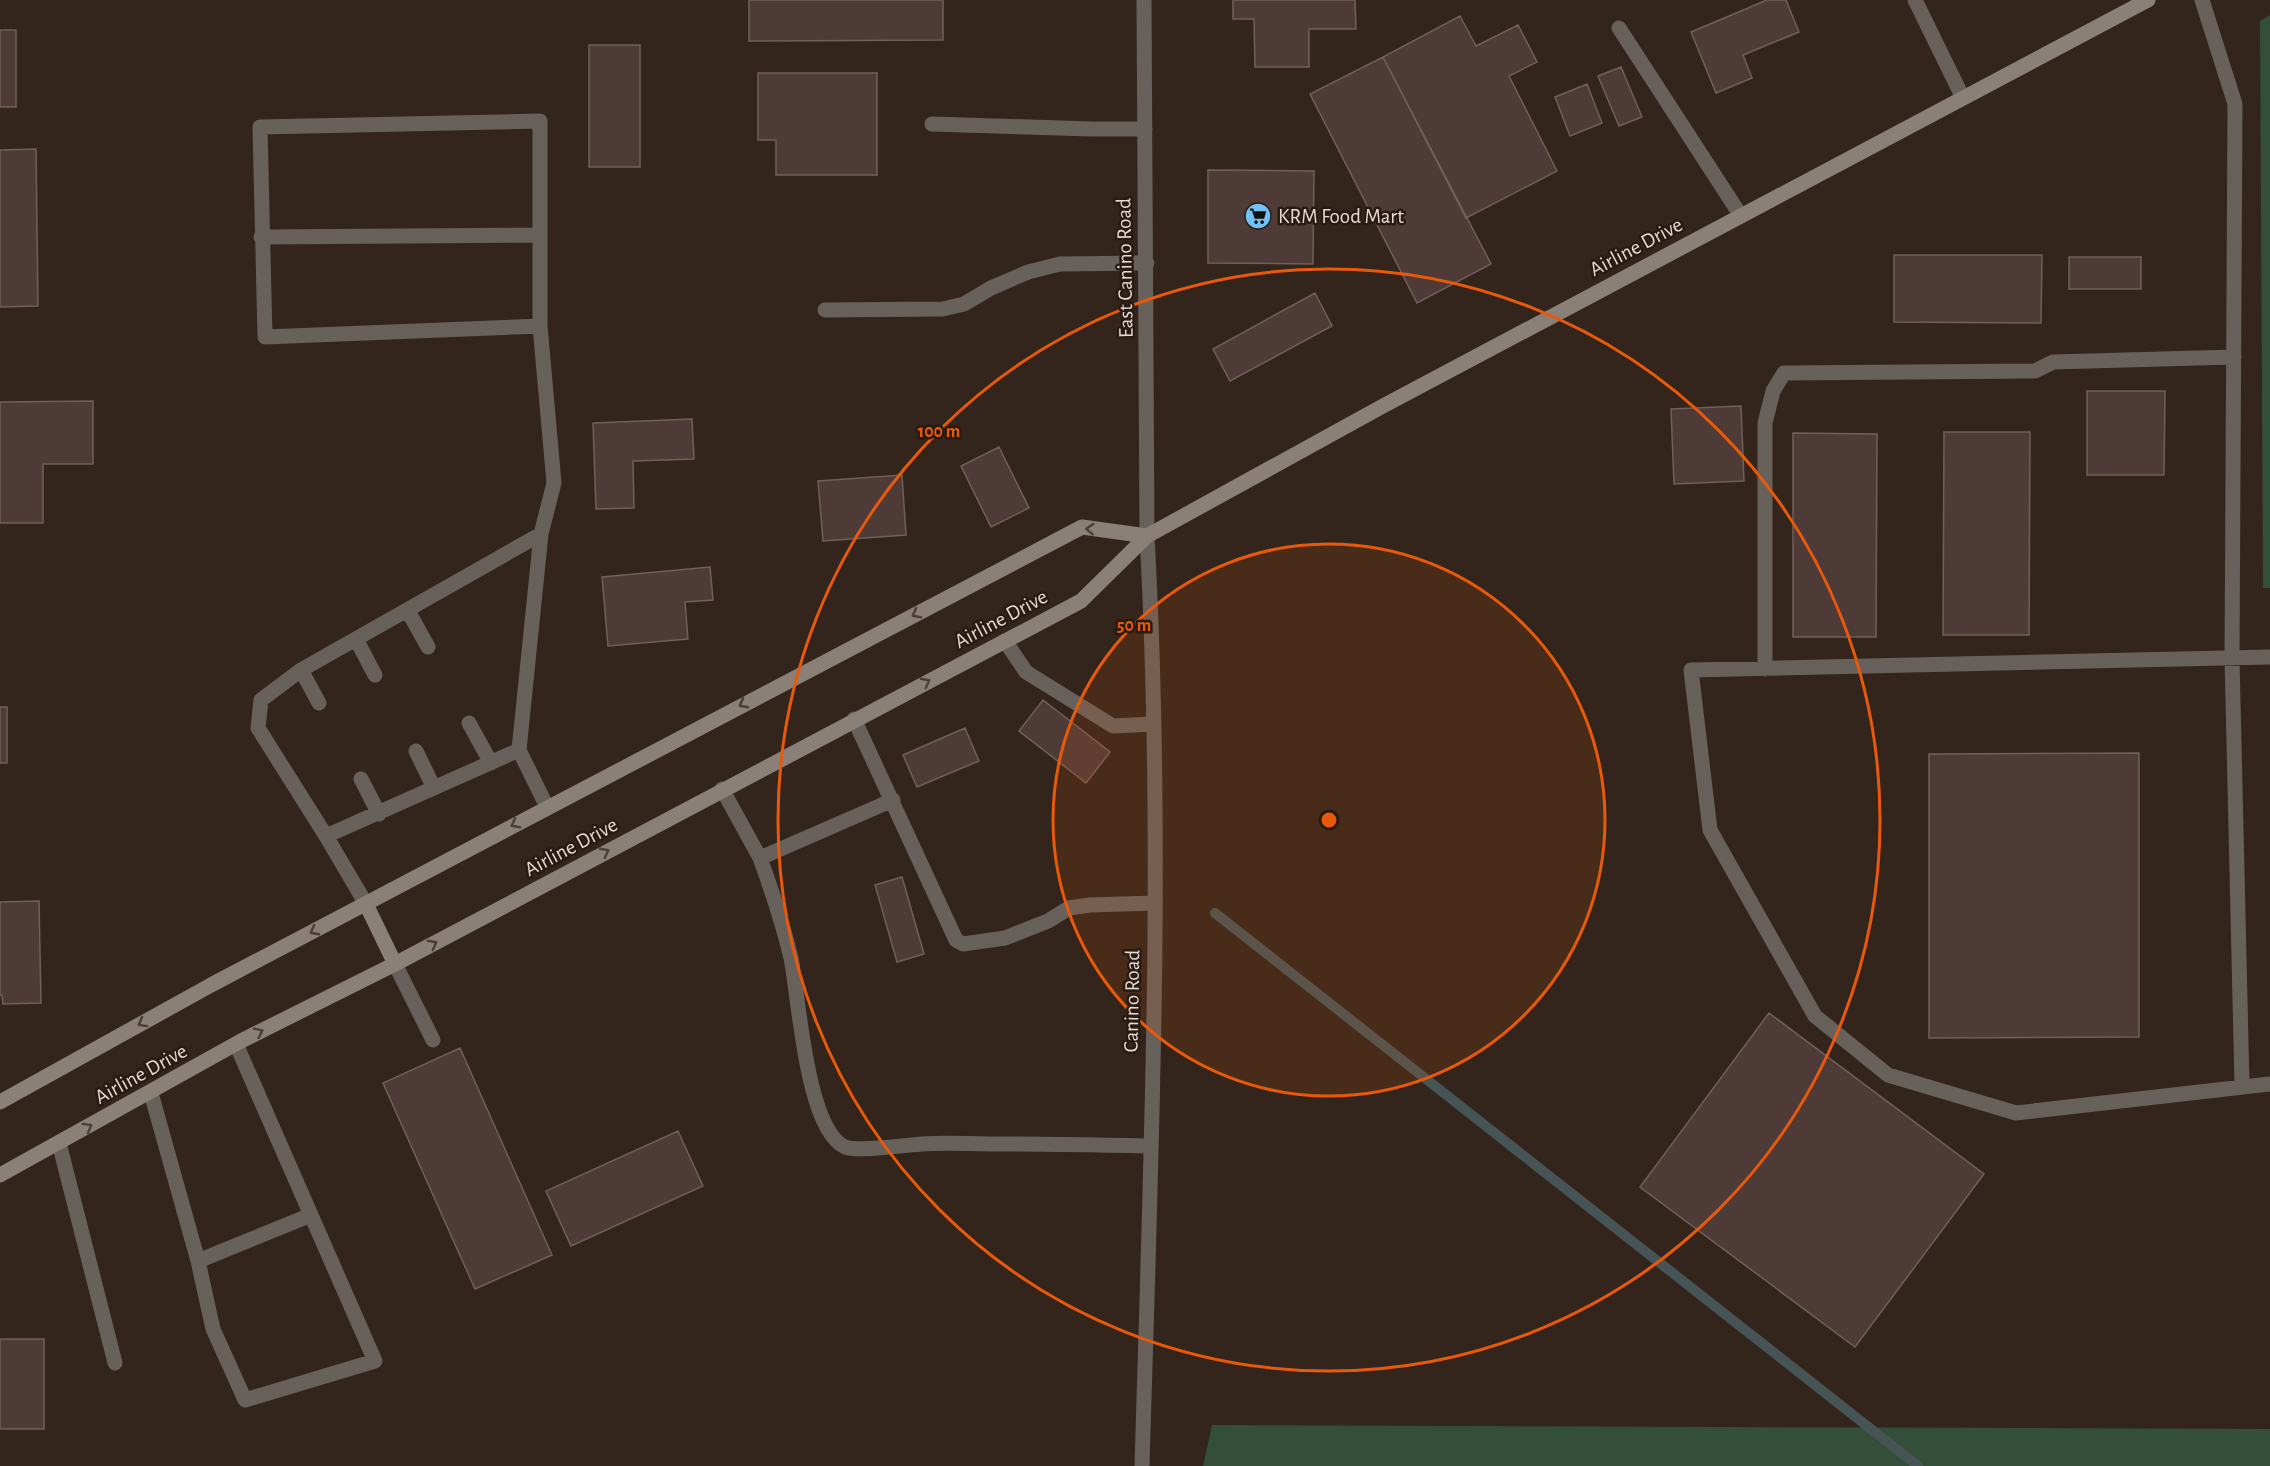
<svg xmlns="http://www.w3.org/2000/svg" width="2270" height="1466" viewBox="0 0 2270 1466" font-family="'Alegreya Sans',sans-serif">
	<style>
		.green { fill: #334f39 }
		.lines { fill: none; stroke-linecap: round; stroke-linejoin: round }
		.stream { stroke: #475455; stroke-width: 10 }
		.building { fill: #4e3b38; stroke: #725e5a; stroke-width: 1.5 }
		.service { stroke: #67605b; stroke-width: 15 }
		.minor { stroke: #67605b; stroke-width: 15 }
		.tertiary { stroke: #67605b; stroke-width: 15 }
		.secondary { stroke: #8b8077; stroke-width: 15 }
		.oneway { stroke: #4b3e35 }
		.ring { fill: none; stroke: #e8590c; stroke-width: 3 }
		.labels { text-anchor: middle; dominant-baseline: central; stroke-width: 5; stroke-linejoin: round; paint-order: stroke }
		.poi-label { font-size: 21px; fill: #e4dad4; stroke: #291b12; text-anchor: start }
		.street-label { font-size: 21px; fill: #e4dad4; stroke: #291b12 }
		.centre { fill: #e8590c; stroke: #291b12; stroke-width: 3 }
		.ring-label { font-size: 18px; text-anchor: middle; font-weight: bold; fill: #e8590c; stroke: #291b12; stroke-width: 5; stroke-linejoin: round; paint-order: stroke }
	</style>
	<rect width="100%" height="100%" fill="#33251b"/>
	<path class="green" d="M2270,15V588H2263L2260,21Z
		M1212,1425L2270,1429V1466H1203Z"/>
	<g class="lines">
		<path class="stream" d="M1215,913L1918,1466"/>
	</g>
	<path class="building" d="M749,0H943V40L749,41Z
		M1233,0H1355L1356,29H1309V67H1255L1254,19H1233Z
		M1767,0H1786L1799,32L1743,55L1752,78L1716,93L1691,32Z
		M1460,16L1476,46L1518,25L1537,62L1509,76L1557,171L1466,218L1383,57Z
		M0,30H16V107H0Z
		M589,45H640V167H589Z
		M1383,57L1491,264L1417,303L1310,94Z
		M1621,67L1642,117L1619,126L1598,76Z
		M758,73H877V175H776V140H758Z
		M1587,84L1602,123L1570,136L1555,97Z
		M36,149L38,306L0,307V150Z
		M1208,170L1314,171L1313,264L1208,263Z
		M1894,255H2042L2041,323L1894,322Z
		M2069,257H2141V289H2069Z
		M1315,293L1332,326L1230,381L1213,349Z
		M2087,391H2165L2164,475H2087Z
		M93,401V464H43V523H0V402Z
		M1741,406L1744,481L1674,484L1671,409Z
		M692,419L694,459L633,461L634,508L596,509L593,423Z
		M1944,432H2030L2029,635H1943Z
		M1793,433L1877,434L1876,637H1793Z
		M999,447L1029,508L991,527L961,466Z
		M902,475L906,535L823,541L818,481Z
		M710,567L713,600L685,602L688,639L608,646L602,577Z
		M1043,700L1110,752L1086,783L1019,731Z
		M0,707H7V763H0Z
		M965,728L979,761L917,787L903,755Z
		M2139,753V1037L1929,1038V754Z
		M902,877L924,954L897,962L875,885Z
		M39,901L41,1003L3,1004L2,995H0V902Z
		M1769,1013L1984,1174L1855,1347L1640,1187Z
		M460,1048L552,1255L475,1289L383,1083Z
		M678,1131L703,1186L571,1246L546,1191Z
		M0,1339H44V1429H0Z"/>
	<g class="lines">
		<path class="service" d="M2202,0L2235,104L2232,658L2242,1085
			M1619,28L1741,216
			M932,124L1092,129H1145
			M261,237L540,235
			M825,310L943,309L964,304L991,288L1028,272L1060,264L1147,263
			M540,326L265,337L260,127L540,121V326L554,483L541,534
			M408,611L428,647
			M356,639L375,675
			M1005,641L1026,672L1113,726L1153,724
			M2270,657L1691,670L1710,830L1815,1016L1888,1075L2016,1113L2270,1084
			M1765,669V423L1773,391L1784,373L2035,371L2053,362L2234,357
			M301,670L319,703
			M854,719L956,940L963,944L1005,938L1048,921L1069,908L1090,905L1155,903
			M469,723L491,763
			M416,751L434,788
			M361,779L379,814
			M722,789L760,858L893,800
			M326,836L258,728L261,700L301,670L541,534L519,750
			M760,858C772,891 783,924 791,958C799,998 806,1129 845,1147C857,1152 907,1145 922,1144C946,1142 971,1144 995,1144C1047,1144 1098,1145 1150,1146
			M366,904L326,836L519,750L547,807
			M395,964L433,1040
			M151,1093L198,1261L311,1215L236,1044
			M59,1143L115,1363
			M198,1261L213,1329L245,1400L375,1361L311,1215"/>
		<path class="minor" d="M1915,0L1963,98"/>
		<path class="tertiary" d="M1142,1466C1151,1156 1164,846 1147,536L1144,0"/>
		<path class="secondary" d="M366,904L395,964
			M0,1102L211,985L1082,527L1147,536
			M0,1175L241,1041L395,964L1081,601L1147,536L1383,406L2148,0"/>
	</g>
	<defs><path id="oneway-chevron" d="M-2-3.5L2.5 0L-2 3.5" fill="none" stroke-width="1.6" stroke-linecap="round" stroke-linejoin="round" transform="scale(1.5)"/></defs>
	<g class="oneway">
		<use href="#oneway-chevron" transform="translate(1090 529) rotate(-177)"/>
		<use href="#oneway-chevron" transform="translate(916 614) rotate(152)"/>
		<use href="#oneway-chevron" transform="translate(926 682) rotate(-28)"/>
		<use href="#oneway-chevron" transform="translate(743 704) rotate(152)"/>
		<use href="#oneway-chevron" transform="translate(515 824) rotate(152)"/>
		<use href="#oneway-chevron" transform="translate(605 852) rotate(-28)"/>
		<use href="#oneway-chevron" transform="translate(314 931) rotate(152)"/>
		<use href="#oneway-chevron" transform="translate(433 944) rotate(-28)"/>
		<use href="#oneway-chevron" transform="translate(142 1023) rotate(151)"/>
		<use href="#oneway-chevron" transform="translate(259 1032) rotate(-26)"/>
		<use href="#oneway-chevron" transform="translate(88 1127) rotate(-29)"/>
	</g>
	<circle cx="1329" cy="820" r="276" fill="#e8590c" fill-opacity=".12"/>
	<g class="ring">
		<circle cx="1329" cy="820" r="276"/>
		<circle cx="1329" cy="820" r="551"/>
	</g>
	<defs>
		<symbol id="supermarket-disc" viewBox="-11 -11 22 22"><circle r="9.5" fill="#72c1f5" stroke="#291b12"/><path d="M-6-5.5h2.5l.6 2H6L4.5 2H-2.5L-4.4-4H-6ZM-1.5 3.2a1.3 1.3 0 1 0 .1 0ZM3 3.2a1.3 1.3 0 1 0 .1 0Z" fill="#111"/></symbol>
	</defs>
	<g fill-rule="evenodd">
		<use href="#supermarket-disc" x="1243" y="201" width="30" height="30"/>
	</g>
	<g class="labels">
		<g class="poi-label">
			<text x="1278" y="216">KRM Food Mart</text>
		</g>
		<g class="street-label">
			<text transform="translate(1636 247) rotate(-28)">Airline Drive</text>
			<text transform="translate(1125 268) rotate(-91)">East Canino Road</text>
			<text transform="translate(1001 619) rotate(-28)">Airline Drive</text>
			<text transform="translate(571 847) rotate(-28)">Airline Drive</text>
			<text transform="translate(1132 1001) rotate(-89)">Canino Road</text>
			<text transform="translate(141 1074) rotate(-29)">Airline Drive</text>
		</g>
	</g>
	<circle cx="1329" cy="820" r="9" class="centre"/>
	<g class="ring-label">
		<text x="939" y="437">100 m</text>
		<text x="1134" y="631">50 m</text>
	</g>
</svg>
